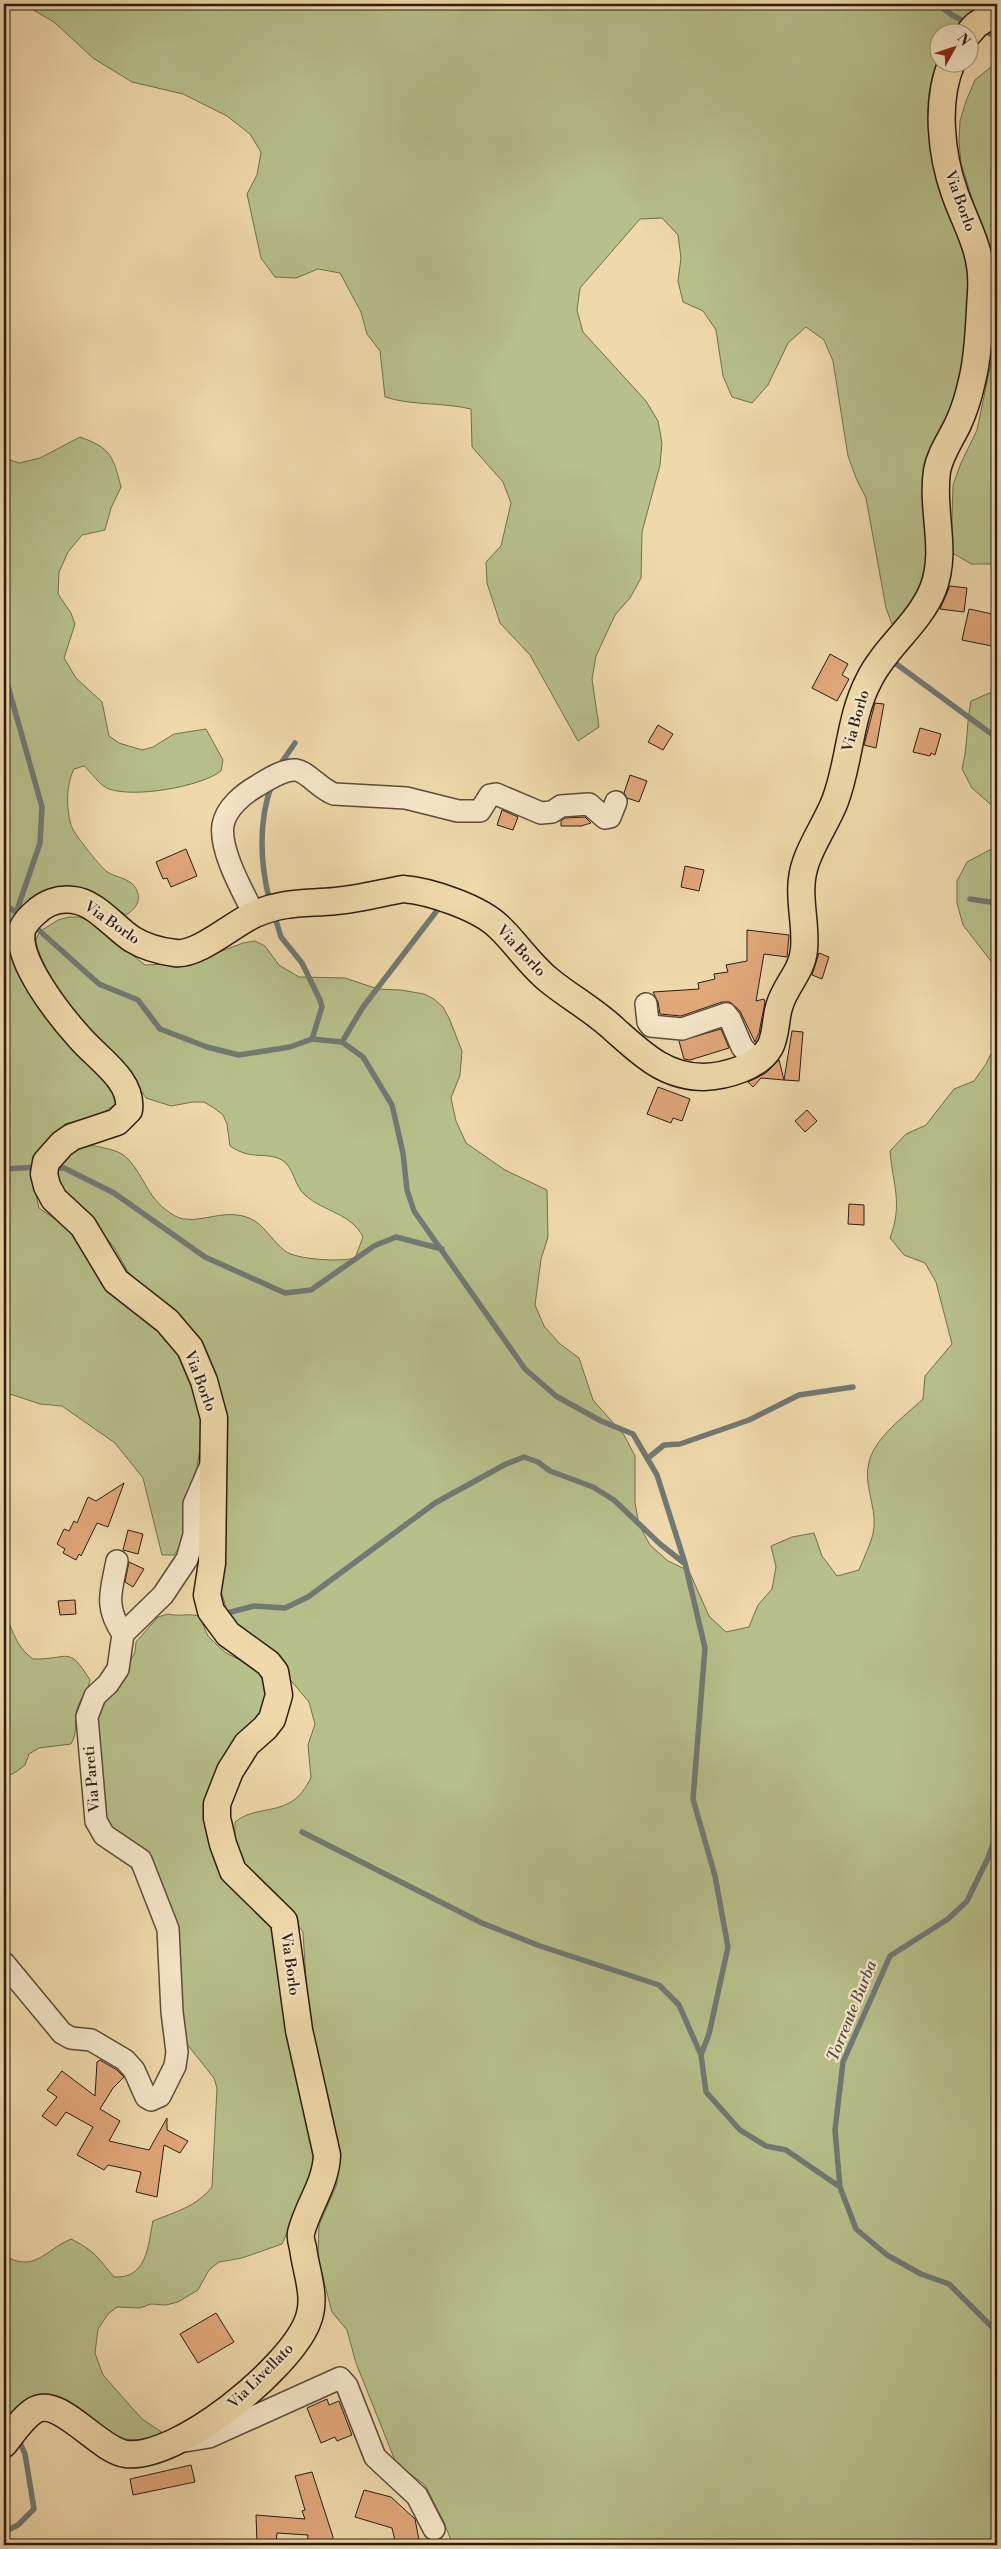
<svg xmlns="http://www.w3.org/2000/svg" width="1001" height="2549" viewBox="0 0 1001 2549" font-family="'Libre Bodoni',serif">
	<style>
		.green { fill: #b7bf8a; stroke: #706e4e }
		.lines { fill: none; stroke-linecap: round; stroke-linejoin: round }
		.stream { stroke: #707974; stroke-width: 5.5 }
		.building { fill: #e1a87a; stroke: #2a1d13 }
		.minor-casing { stroke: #5b4c39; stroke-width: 24 }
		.major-casing { stroke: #2a1d13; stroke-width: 29 }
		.minor { stroke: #f5e6c8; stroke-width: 21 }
		.major { stroke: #efd9aa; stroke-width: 26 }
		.labels { text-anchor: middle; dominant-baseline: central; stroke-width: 4.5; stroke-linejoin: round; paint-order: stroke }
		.street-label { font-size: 15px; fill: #2a1d13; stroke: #f5e6c8 }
		.water-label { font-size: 16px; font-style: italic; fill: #4d4b43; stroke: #f5e6c8 }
	</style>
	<rect width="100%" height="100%" fill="#efd9aa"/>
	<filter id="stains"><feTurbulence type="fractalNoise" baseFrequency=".004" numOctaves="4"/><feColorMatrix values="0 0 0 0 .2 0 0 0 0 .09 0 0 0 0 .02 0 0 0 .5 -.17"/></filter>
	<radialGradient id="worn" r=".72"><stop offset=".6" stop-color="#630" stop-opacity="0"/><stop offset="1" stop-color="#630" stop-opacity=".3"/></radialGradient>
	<path class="green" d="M23,4H985L957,32H938V62L973,288L964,376L927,577L907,611L892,624L886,608L866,498L856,478L848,456L833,361L824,340L806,327L788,343L768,385L752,403L732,397L723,376L716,330L703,311L683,302L678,281L681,258L678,235L662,218L640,219L580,288L577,310L583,332L646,401L658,421L662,443L660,465L642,532L641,578L630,598L615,615L596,656L592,679L599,727L578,741L530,655L500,623L487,583L486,562L501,546L511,503L503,482L472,447L471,409C442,402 413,406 385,397L380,351L367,334L361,312L340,273L318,269L296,278L275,277L261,258L247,194L257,175L261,152L250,134L227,116L183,94L132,82L93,58L54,22Z
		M997,62V564H971L951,552L953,485L961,463L977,430L995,344L996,275L961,163L959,142L960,121L966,101L975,80Z
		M80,437C111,448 113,456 121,487L111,508L105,530L82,535L68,552L59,572L58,594L71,613L75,624L64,658L76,678L102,702L109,736L119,743L142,750L153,747L174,734L206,729L223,760L221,771C200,787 134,798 109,789C100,786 91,772 84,766L74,769C66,784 66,808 71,825C73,833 99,865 106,871C115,878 128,877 135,887C143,899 136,909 126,915L85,890L62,888L33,898L19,914L12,929L117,1089V1103L100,1115L65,1124L36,1157L34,1186L39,1208L58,1221L75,1237L188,1365L203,1431L197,1467L184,1503V1540L174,1555H162L143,1478L115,1443L62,1406L40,1404L4,1392V458L19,463L40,458Z
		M992,692L997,693V810L972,788L962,769C968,745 966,726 971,701Z
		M997,846V969L963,925L957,903V881L967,862Z
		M69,917H81L91,922L145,965L190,963L243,943L255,941L265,946L279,965L299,977L345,978L378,989L401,990L424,994L434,999L443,1007L449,1018L462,1051L460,1075L451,1098L456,1121L466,1143L505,1170L547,1190L548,1237L541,1259L535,1305L544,1326L559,1343L579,1358L593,1400L624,1435L635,1456V1503L639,1525L650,1545L668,1561L689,1571L709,1616L726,1632L749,1627L758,1605L772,1589L776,1567L771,1546L792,1537L814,1533L822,1556L837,1576L859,1570C864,1557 873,1540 874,1527C876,1505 863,1484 869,1462C875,1437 905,1416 923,1399L925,1376L952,1344L936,1282L925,1263L904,1255L890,1238C903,1203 893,1186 890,1151L906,1134L926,1125L954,1089L974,1081L986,1064L997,1041V2545H453L443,2520L425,2485L396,2463L356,2363L347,2330L332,2312L318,2259L319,2225L337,2184V2161L310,2043L303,1932L282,1905L248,1874L235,1844V1822C251,1808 273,1813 291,1802C300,1797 306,1787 311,1778L308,1745L315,1724L309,1702L287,1676L235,1627L226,1608L217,1576L223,1416L136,1286L114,1247L58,1182L53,1166C62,1160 71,1150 81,1146C86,1144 94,1146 100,1147C109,1149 120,1151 127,1158C147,1179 146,1199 175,1216C197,1227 222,1207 249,1218C263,1223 273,1242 285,1251C297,1260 342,1262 355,1258L363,1237C351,1213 324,1212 305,1195C294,1186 294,1167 282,1160C265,1151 252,1161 230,1146L227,1124L223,1115L214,1108L204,1102H193L171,1106L146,1098L127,1070L101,1046L48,981L35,943L39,932L58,920Z
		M4,1611C13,1630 15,1646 33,1659C69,1660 68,1644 90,1680C88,1692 80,1698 77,1709C73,1722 79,1730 71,1744L39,1748L29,1754L25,1765L16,1772L4,1778Z
		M168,1614C180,1617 188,1613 199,1616L208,1636L217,1645L226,1653L256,1668L267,1688L264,1710L212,1793L238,1894L273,1926L314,2152L310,2182L282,2244L242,2258L219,2262L209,2270L198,2290L178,2302L166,2305L151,2304L140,2308L117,2307L108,2314L98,2329L95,2353L103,2375L142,2419L166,2435C118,2449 109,2432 73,2405L4,2433V2255C34,2274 45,2250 71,2239C95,2251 97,2257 114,2277C147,2279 148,2246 153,2221C175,2212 196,2207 212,2187L217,2088L214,2078L186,2043L180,2011V1955L173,1922L107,1820L104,1810L96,1726L101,1707L118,1685L135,1652L136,1642L158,1617Z"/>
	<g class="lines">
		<path class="stream" d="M937,4L952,15L969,24
			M982,30L997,37
			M895,663L997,738
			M4,672L42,807L40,843L16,913
			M279,766L295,743
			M970,899L997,903
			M270,902C260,864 258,821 272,784
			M4,904L23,917
			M274,914L281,937L302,963L320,1000L322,1007L312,1039
			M32,924L99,984L138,1000L160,1029L207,1047L239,1055L290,1047L312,1039L342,1042L363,1057L392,1105L403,1153L407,1190L414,1211L525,1369L556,1396L601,1421L633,1434L657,1475L685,1563L705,1648L693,1799L715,1876L728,1947L709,2034L701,2055L706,2092L740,2130L766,2146L786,2150L840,2187
			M342,1042L363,1007L442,904
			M51,1167L64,1168L114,1193L205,1257L285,1293L311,1290L374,1246L396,1237L442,1249
			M4,1169L39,1167
			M648,1458L664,1445L680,1444L749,1420L799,1395L853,1387
			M223,1614L254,1606L285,1608L308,1597L435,1503L506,1464L524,1457L538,1462L550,1471L593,1487L614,1500L660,1544L684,1563
			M997,1761L995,1764L993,1813L995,1839L988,1858L967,1901L948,1919L890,1956L843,2062L835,2130L840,2187L856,2229L887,2255L921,2274L949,2284L997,2332
			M302,1832L482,1923L540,1946L659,1985L679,2005L701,2055
			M4,2402L12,2423
			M4,2532L18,2525L34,2509L25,2454L18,2438
			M977,2545L997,2539"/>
	</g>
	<path class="building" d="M950,586L967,588L964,612L940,609Z
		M969,609L997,615V647L962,640Z
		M830,654L848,664L842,675L849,679L837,701L812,688Z
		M875,703L884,704L876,748L864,745Z
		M658,725L673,734L663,750L648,742Z
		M920,728L941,734L935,755L931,753L930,756L913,752Z
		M630,775L647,781L639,802L627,798L624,793Z
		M502,810L518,817L513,830L497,825Z
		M585,817L591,823L581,826H561V821L565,818Z
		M186,849L197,876L171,887L167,878L163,879L156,862Z
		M685,866L704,870L699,891L681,887Z
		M747,930L789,935L787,957L764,954L756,1001L764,999L765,1002L759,1033L755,1042L740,1011L730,1002H722L681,1016L660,1014L658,1002L653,992L699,989L698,983L715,979L714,974L728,972L726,965L747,961Z
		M819,953L829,957L822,979L812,975Z
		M721,1029L729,1048L690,1060L684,1059L679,1041Z
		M792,1031L803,1032L799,1081L784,1080Z
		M779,1060L784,1080L761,1078L753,1087L748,1082L766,1073Z
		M658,1087L690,1099L682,1121L673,1118L671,1123L647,1114Z
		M807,1110L817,1121L805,1132L795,1121Z
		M849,1204L864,1205V1225L848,1224Z
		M124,1483L108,1527L97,1523L81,1556L79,1554L76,1560L63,1553L65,1549L57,1544L64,1529L69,1531L74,1521L77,1523L88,1497L96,1501Z
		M128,1530L143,1534L138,1554L123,1550Z
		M129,1562L144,1569L133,1587L125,1582Z
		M75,1600L76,1614L60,1615L58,1601Z
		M100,2060L117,2070L124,2077L113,2088L100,2109L120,2121L109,2141L149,2150L167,2118V2130L188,2141L180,2153L164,2145L157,2197L136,2192L141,2172L108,2165L104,2170L77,2155L93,2127L66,2112L56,2126L42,2116L57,2097L47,2090L62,2071L95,2096L97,2062Z
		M216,2313L234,2342L198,2363L180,2334Z
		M327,2399L329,2405L339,2401L352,2435L337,2441L335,2437L321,2443L307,2408Z
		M191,2465L195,2482L133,2495L130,2479Z
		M312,2472L333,2537L332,2545H307L308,2535L277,2533L276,2543H257L256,2515L305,2519L302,2511L305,2510L295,2476Z
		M364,2490L391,2497L415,2519L420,2545H396L392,2528L355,2517Z"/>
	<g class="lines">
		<defs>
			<path id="minor" d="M254,914C243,892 219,850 223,825C226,808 243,794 257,786C267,780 283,769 296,770C308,772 320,789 334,794L406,798L458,811H480L490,795L496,794L541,813L552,812L561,806L589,804L605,818L610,817L616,802
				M646,1004L648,1022L651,1026L682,1029L726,1014L730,1019L742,1047L755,1061
				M117,1561C111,1592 104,1606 123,1634
				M4,1963L62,2033L71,2038L91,2040L125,2060L134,2070L146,2097L151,2100L160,2096L175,2066L177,2052L172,2012L168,1929L141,1860L104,1835L96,1821L87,1717L95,1696L108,1684L118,1669L123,1634L163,1595L187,1559L194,1535V1504L211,1465
				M185,2441L209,2437L340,2378L347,2386L375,2457L417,2496L434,2529"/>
			<path id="major" d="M968,34L976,25L997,11
				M4,2444C13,2433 23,2417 35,2410C60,2396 98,2450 126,2454C178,2460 288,2369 307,2323C318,2298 306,2273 303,2248C302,2244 300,2238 301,2233C308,2205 326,2184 327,2155L299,2030L284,1921L233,1871L223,1844L217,1818V1804L230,1771L247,1744L265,1728L272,1719L279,1695L275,1672L268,1663L228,1634L211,1611L207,1595L212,1563L214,1418L204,1381L190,1348L167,1321L116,1281L83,1226L54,1199L47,1186L44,1174L46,1162L62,1144L72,1137L117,1122L129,1110C133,1080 98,1059 80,1038C61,1017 12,957 23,927C26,922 30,917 35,913C45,903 59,898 73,900C95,902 114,927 132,939C145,947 159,951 175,953C198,956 234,923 255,914C285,901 306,904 336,901C359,899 381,893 403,889C430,891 480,908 499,927C517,944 530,965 550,981C571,998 595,1011 615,1030C642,1054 665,1077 704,1077C726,1076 759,1067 770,1047C777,1034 775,1017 780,1004C786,985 802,971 804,950C807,920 795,892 806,862C813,841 827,822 835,801C850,762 849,718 869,680C885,647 919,624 933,589C948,550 931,511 937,471C940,454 951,439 958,424C964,411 969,395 972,381C979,354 979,321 981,293C984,252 968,230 955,194C941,155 935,101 952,62"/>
		</defs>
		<use href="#minor" class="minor-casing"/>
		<use href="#major" class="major-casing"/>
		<use href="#minor" class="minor"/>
		<use href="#major" class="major"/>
	</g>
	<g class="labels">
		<g class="street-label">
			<text transform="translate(960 201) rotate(70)">Via Borlo</text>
			<text transform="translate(856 721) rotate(-74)">Via Borlo</text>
			<text transform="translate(112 923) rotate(35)">Via Borlo</text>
			<text transform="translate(521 951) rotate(47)">Via Borlo</text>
			<text transform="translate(200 1381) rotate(69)">Via Borlo</text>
			<text transform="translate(92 1779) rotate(-95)">Via Pareti</text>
			<text transform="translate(290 1964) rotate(82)">Via Borlo</text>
			<text transform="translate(261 2376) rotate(-45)">Via Livellato</text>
		</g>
		<g class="water-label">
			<text transform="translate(852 2011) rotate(-68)">Torrente Burba</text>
		</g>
	</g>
	<rect width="1001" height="2549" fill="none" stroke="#efd9aa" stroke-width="20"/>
	<rect x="5" y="5" width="991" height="2539" fill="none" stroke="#2a1d13" stroke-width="2.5"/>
	<rect x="10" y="10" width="981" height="2529" fill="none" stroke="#2a1d13"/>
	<g transform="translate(954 48) rotate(50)"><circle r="24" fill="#f5e6c8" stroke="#a49680"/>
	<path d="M0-4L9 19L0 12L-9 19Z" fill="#8f2418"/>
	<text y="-8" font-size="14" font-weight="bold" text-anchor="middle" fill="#2a1d13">N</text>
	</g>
	<rect width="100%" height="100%" filter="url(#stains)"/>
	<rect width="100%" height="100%" fill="url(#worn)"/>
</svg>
